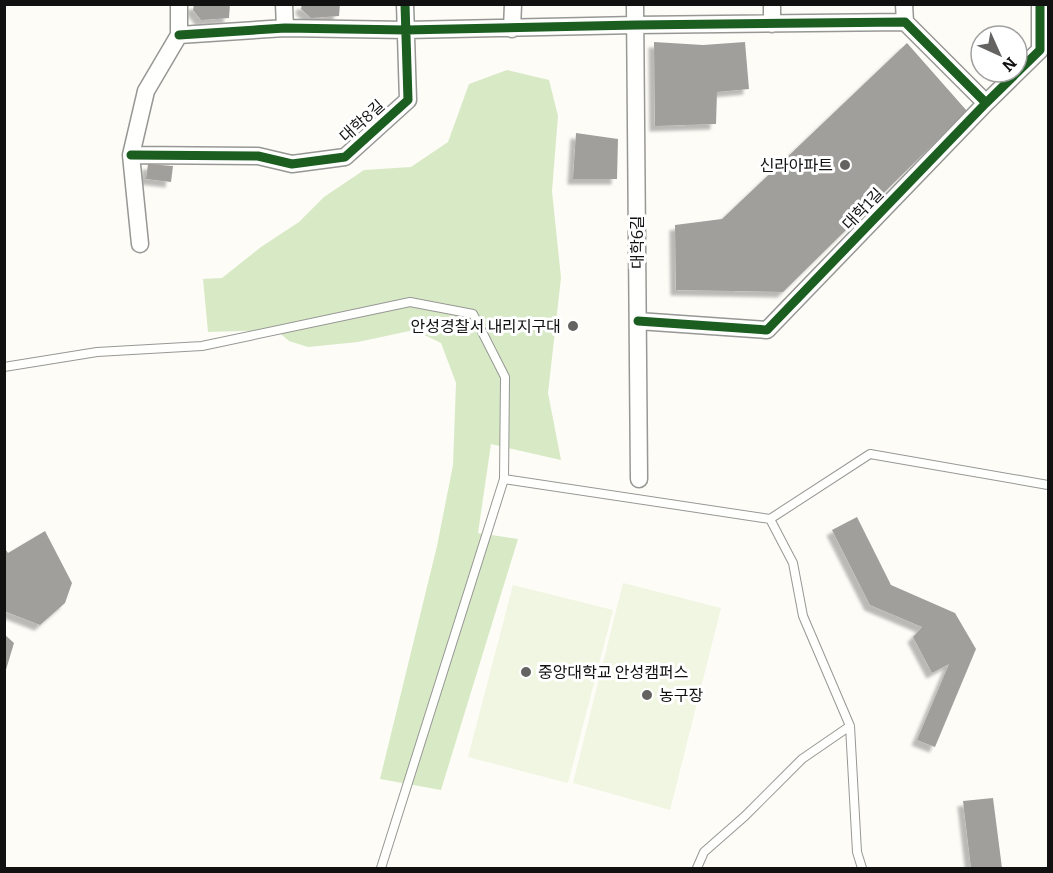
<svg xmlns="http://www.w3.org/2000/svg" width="1053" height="873" viewBox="0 0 1053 873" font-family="Bitter,'Noto Sans KR',serif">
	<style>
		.forest { fill: #d8eac5 }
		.pitch { fill: #f0f6e1 }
		.building { fill: #a19f9c; filter: url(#shadow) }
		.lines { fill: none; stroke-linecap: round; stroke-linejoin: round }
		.service-casing { stroke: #979795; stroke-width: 10 }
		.minor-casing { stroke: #979795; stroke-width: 19 }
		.service { stroke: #fffffe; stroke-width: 8 }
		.minor { stroke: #fffffe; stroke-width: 16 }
		.cycleway-casing { stroke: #fff; stroke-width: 13 }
		.cycleway { stroke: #1b5e20; stroke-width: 9 }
		.poi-dot { fill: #646362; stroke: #fff; stroke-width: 2 }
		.labels { text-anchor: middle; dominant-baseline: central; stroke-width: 6; stroke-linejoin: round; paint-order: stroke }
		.street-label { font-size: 16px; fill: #111; stroke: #fff }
		.poi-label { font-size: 16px; fill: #111; stroke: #fff; text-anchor: end }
	</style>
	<defs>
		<filter id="shadow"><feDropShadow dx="-5.5" dy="5.5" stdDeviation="1.5" flood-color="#0004"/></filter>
	</defs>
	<rect width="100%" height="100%" fill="#fdfcf7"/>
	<path class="forest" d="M507,70L549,80L558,116L552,191L561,278L548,393L561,460L491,444L478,533L518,539L441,790L380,779L437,546L453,465L456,383L441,343L414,330L358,342L308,347L289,341L276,330L208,332L203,279L222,278L261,247L299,222L324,197L364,170L411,167L448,142L469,84Z"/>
	<path class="pitch" d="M623,583L721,608L670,810L573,783Z
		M513,585L613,610L568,783L468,757Z"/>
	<path class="building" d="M194,4H230L229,18L201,20L193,10Z
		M302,4H340L339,16L311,18L301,9Z
		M654,42L703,45L745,42L749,89L717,92L716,124L655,126Z
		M907,43L967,111L783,292L676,290L675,225L722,219Z
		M576,133L618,139L617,179H573Z
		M148,164L173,166L171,182L146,179Z
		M857,517L891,585L955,613L976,649L935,747L917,740L949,664L932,673L913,637L922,627L870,605L832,530Z
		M45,531L72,583L65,603L40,625L4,611V547L8,553Z
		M4,634L14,643L5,673H4Z
		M993,798L1002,868H971L963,801Z"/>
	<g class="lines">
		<defs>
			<path id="service" d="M4,367L97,352L202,346L410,302L473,314L505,377L504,479
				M770,519L793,563L803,616L850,726L857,852L862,868
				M381,868L504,479L770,519L870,454L1048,485
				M697,868L704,852L745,816L802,759L850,726"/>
			<path id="minor" d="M284,4L285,28
				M635,4L639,479
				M772,4V24
				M904,4L905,22
				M512,29L513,4
				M179,35L285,28L406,30L636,25L905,22L986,103
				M131,155L258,156L292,164L345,157L408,100L405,4
				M140,244L131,155L146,91L179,35V4
				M638,321L767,330L986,103L1040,50V4"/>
		</defs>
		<use href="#service" class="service-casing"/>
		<use href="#minor" class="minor-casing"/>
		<use href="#service" class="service"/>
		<use href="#minor" class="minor"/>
		<defs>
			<path id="cycleway" d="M179,35L285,28L406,30L636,25L905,22L986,103
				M131,155L258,156L292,164L345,157L408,100L405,4
				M638,321L767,330L986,103L1040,50V4"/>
		</defs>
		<use href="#cycleway" class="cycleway-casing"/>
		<use href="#cycleway" class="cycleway"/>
	</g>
	<g class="poi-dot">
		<circle cx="845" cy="165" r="6"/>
		<circle cx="573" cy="326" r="6"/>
		<circle cx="526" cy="672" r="6"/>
		<circle cx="647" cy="695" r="6"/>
	</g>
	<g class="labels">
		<g class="street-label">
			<text transform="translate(362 121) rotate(-42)">대학8길</text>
			<text transform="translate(863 209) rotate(-46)">대학1길</text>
			<text transform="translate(637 242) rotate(-90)">대학6길</text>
		</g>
		<g class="poi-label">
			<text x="833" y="165">신라아파트</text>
			<text x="561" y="326">안성경찰서 내리지구대</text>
			<text x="538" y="672" text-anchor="start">중앙대학교 안성캠퍼스</text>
			<text x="659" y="695" text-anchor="start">농구장</text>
		</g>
	</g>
	<rect width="1053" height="873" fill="none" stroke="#111111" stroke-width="12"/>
	<g transform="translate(999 54) rotate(135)"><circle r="28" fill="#ffffff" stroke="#a0a0a0" stroke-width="1.5"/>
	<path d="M0-4.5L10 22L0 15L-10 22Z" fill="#646362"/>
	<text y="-9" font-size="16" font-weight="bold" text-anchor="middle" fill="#111111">N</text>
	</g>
</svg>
